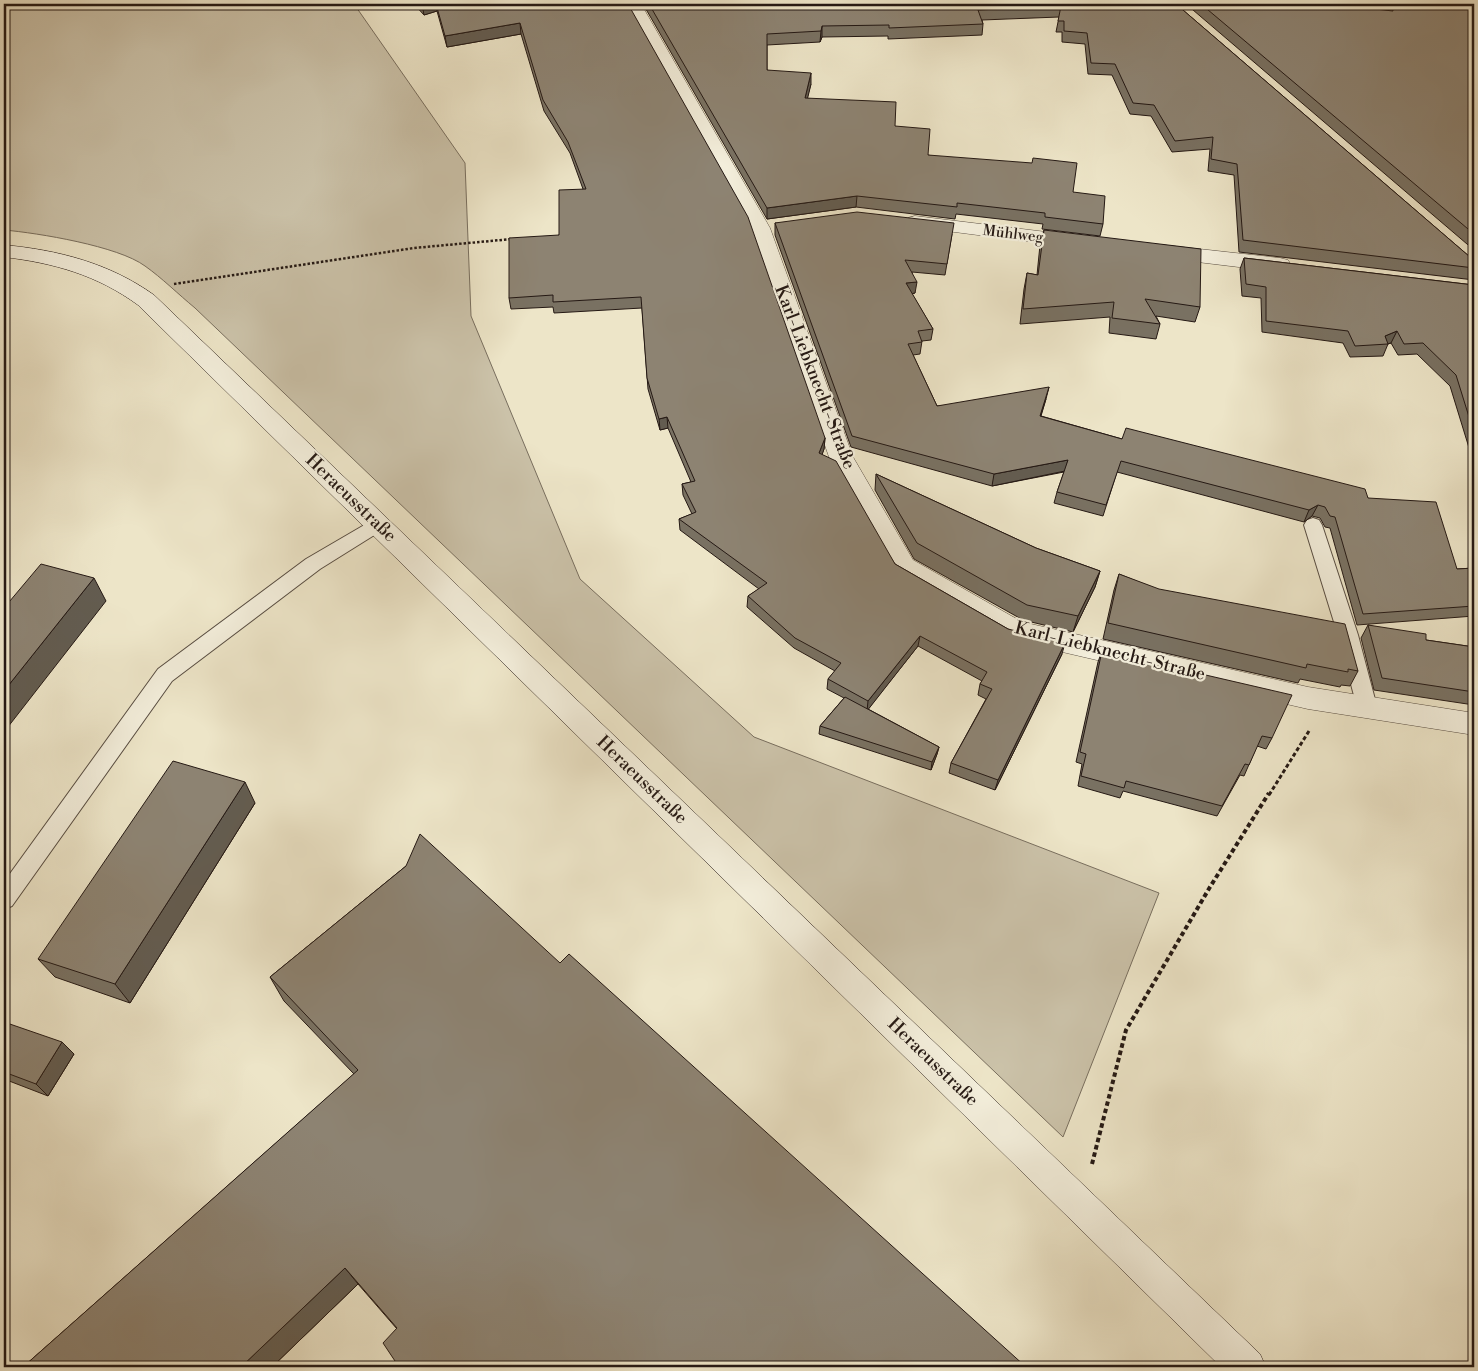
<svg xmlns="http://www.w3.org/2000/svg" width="1478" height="1371" viewBox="0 0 1478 1371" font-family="'Libre Bodoni',serif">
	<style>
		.green { fill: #cbc2a9; stroke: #786e5e }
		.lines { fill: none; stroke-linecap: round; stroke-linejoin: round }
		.lane-casing { stroke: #574c41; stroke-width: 2 }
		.street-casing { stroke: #574c41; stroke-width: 1 }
		.secondary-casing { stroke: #251914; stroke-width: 1 }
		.path-far2 { stroke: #251914; stroke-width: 2.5; stroke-dasharray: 2.5 2; stroke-linecap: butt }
		.path-far1 { stroke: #251914; stroke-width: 3; stroke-dasharray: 4 2.5; stroke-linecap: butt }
		.path { stroke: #251914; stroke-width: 4; stroke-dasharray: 4.5 3; stroke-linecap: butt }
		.lane { fill: #f3eedb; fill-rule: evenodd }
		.street { fill: #f3eedb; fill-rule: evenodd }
		.secondary { fill: #f3eedb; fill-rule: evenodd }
		.wall { fill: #797162; stroke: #251914 }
		.shaded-wall { fill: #635c50; stroke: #251914 }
		.building { fill: #8d8372; stroke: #251914 }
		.labels { text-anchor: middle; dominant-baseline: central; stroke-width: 4.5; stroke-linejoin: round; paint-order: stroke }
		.far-street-label { font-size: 15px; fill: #251914; stroke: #f3eedb }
		.street-label { font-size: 18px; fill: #251914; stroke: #f3eedb }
	</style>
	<rect width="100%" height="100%" fill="#ede5c8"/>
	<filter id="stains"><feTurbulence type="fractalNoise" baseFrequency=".004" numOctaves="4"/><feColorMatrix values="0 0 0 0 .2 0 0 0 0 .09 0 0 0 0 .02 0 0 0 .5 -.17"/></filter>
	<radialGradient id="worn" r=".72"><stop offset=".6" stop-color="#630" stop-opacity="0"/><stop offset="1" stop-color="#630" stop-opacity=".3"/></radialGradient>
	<path class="green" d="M4,4H354L465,163L471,316L580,579L754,737L1159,893L1063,1137L195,308C178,294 162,278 145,266C118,246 38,233 4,230Z"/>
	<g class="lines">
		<defs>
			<path id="lane" d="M378,517L384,519L387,524L384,529L320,569L172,681L12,906L4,909V882L158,669L306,559Z
				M1313,518L1319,520L1322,525L1358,635L1377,707L1374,713L1367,715L1360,713L1357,707L1338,635L1304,525L1307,520Z"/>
			<path id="street" d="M623,4H641L770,228L853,457L913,560L1022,622L1308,687L1474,713V735L1308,709L1015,641L1006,638L895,574L829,457L750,228Z
				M915,216L1079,236L1086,237L1090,242L1086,247L1079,248L908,226L905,222L908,218Z
				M1163,245L1280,258L1288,260L1291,265L1288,270L1280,272L1156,257L1152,252L1156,247Z"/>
			<path id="secondary" d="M4,245C58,250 109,263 154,295L1260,1354L1266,1367H1221L138,305C97,275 54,263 4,257Z"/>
		</defs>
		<use href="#lane" class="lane-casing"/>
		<use href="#street" class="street-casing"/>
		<use href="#secondary" class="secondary-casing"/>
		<path class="path-far2" d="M174,284L414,248L512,239"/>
		<path class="path-far1" d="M1269,795L1309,731"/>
		<path class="path" d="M1092,1164L1126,1030L1210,887L1269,793"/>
		<use href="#lane" class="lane"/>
		<use href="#street" class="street"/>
		<use href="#secondary" class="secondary"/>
	</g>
	<path class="wall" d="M414,4H522L825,438L824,449L822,454L895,564L1008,629L1062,654L995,790L949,773L951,763L986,699L978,695L980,684L982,681L918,646L868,709L939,747L937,754L931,770L819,734L820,726L844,698L827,689L828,679L835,671L794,648L747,607L748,596L759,589L680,530L679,519L692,514L683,495L682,484L691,482L668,428L660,430L648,389L642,308L554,313L553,307L511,309L509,298L559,235L583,189L570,153L544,111L521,34L447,47L437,11L424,15Z
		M643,4H1176L1470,257L1474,258V280L1239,252L1234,175L1208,171L1210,149L1172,152L1151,116L1130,114L1112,75L1088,74L1085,44L1062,42V32H1056L1059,17L982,20L983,24L982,35L888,39V36L822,37L820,42L767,45V70L811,84L807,98L895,126L928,155L1073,192L1103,224L1100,236L1042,229L1043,224L956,214L955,219L856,207L767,219Z
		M1186,4H1331L1387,10V4H1474V250Z
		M775,223L952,234L945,275L912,272L915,293L912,294L933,329L931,340L922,341L920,354L913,355L937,406L1046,399L1041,416L1122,439L1368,498L1457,569L1474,568V616L1357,625L1330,528L1325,527L1320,518L1312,516L1304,522L1117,472L1103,516L1054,503L1057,492L1064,472L992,486L851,447L775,235Z
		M1044,230L1200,307L1195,322L1156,316L1160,324L1156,339L1109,333L1110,317L1020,324L1024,289L1027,273L1037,275L1040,245Z
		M1244,258L1474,285V464L1450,386L1417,354L1398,355L1391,343L1388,344L1383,356L1350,357L1343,343L1262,332L1261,298L1242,296L1240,269Z
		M876,474L1036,548L1100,571L1095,587L1073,632L1023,620L914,559L875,490Z
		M1119,574L1358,671L1350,686L1341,685L1340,687L1300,679L1298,683L1103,639L1114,590Z
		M1368,625L1426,640L1474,647V705L1374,690L1361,638Z
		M1102,651L1272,738L1266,749L1257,746L1244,776L1240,775L1217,816L1123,791L1120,798L1078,786L1082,764L1076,762L1098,662Z
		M255,803L130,1003L55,977L38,959Z
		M406,866L397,1329L358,1284L272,1367H23L354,1074L284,1001L270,977Z
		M4,1022L74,1054L48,1096L4,1079Z"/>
	<path class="shaded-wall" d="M422,4H436L437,11L424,15Z
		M520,23L521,34L447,47L445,36Z
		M822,26V37L820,42L821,31Z
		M811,73V84L805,109V98Z
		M857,196L856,207L767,219V208Z
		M917,282L915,293L905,295L906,283Z
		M1397,331L1391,343L1387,344L1385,336Z
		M1049,387L1046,399L1037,427L1040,416Z
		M667,417L668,428L660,430L659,419Z
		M825,438L824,449L819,464V453Z
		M1068,460L1065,471L992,486L994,474Z
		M1318,505L1312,516L1304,522L1309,510Z
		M1100,571L1095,587L1073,632L1078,616Z
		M94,578L106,601L4,732V691Z
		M920,636L918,646L867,711L868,701Z
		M1065,643L1062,654L995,790L998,780Z
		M939,747L937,754L931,770L932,762Z
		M245,782L255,803L130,1003L115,984Z
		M62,1042L74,1054L48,1096L36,1084Z
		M345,1268L358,1284L272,1367H241Z
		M4,1354L13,1367H4Z"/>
	<path class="building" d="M436,4H522L527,8L543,4H628L748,217L825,438L819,453L836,461L895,564L1008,629L1065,643L998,780L951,763L992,689L980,684L987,672L920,636L868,701L828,679L841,663L795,638L748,596L767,583L679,519L696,512L682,484L695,481L667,417L659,419L647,378L641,297L553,302V295L509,298V238L559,235V190L586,189L568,142L543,100L520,23L445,36Z
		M649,4H1176L1470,257L1474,258V268L1243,240L1237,164L1211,159L1213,137L1175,141L1154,105L1133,103L1115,64L1091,63L1087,33L1064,31V21H1058L1061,6L978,10L983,24L889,28V25L822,26L821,31L767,34V70L811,73L805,98L896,102L895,126L930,129L928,155L1032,163L1033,158L1077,163L1073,192L1105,196L1103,224L1045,217V213L957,203V207L857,196L767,208Z
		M1201,4H1331L1393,11L1392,4H1474V234Z
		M857,212L954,223L947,264L905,260L917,282L906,283L933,329L918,331L922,342L908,344L937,406L1049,387L1040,416L1122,439L1126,428L1365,489L1368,498L1436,502L1457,569L1474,568V606L1363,614L1335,517L1330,516L1325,507L1318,505L1309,510L1121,461L1106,505L1057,492L1068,460L994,474L852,436L775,223Z
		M1044,230L1201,249L1200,307L1145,299L1160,324L1112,318L1114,302L1023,309L1027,273L1038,275Z
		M1244,258L1474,285V433L1456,375L1423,343L1404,344L1397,331L1385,336L1388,344L1355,346L1348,331L1266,321V287L1246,284Z
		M876,474L1036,548L1100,571L1078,616L1027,605L917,543Z
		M41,564L94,578L4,691V608Z
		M1119,574L1159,589L1345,624L1358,671L1348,669V672L1307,664L1306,668L1108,623Z
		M1368,625L1426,634V640L1474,647V692L1382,678Z
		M1102,651L1292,695L1272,738L1262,736L1249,765L1245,764L1222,806L1126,781L1124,788L1081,776L1086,754L1080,752Z
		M845,697L939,747L932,762L820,726Z
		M173,761L245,782L115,984L38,959Z
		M420,834L560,963L569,954L1026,1367H399L383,1343L397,1328L345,1268L241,1367H23L358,1070L270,977L406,866Z
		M4,1022L62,1042L36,1084L4,1072Z"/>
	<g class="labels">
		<g class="far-street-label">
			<text transform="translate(1013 234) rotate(7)">Mühlweg</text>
		</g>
		<g class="street-label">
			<text transform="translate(815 377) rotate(69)">Karl-Liebknecht-Straße</text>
			<text transform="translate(351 498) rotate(44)">Heraeusstraße</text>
			<text transform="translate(1110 651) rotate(14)">Karl-Liebknecht-Straße</text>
			<text transform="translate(642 780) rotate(44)">Heraeusstraße</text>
			<text transform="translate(933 1062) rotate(44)">Heraeusstraße</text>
		</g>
	</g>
	<rect width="1478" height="1371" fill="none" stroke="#ede5c8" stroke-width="20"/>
	<rect x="5" y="5" width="1468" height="1361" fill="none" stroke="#251914" stroke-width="2.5"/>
	<rect x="10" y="10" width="1458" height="1351" fill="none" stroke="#251914"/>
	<rect width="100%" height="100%" filter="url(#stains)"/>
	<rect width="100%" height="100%" fill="url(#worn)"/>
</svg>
